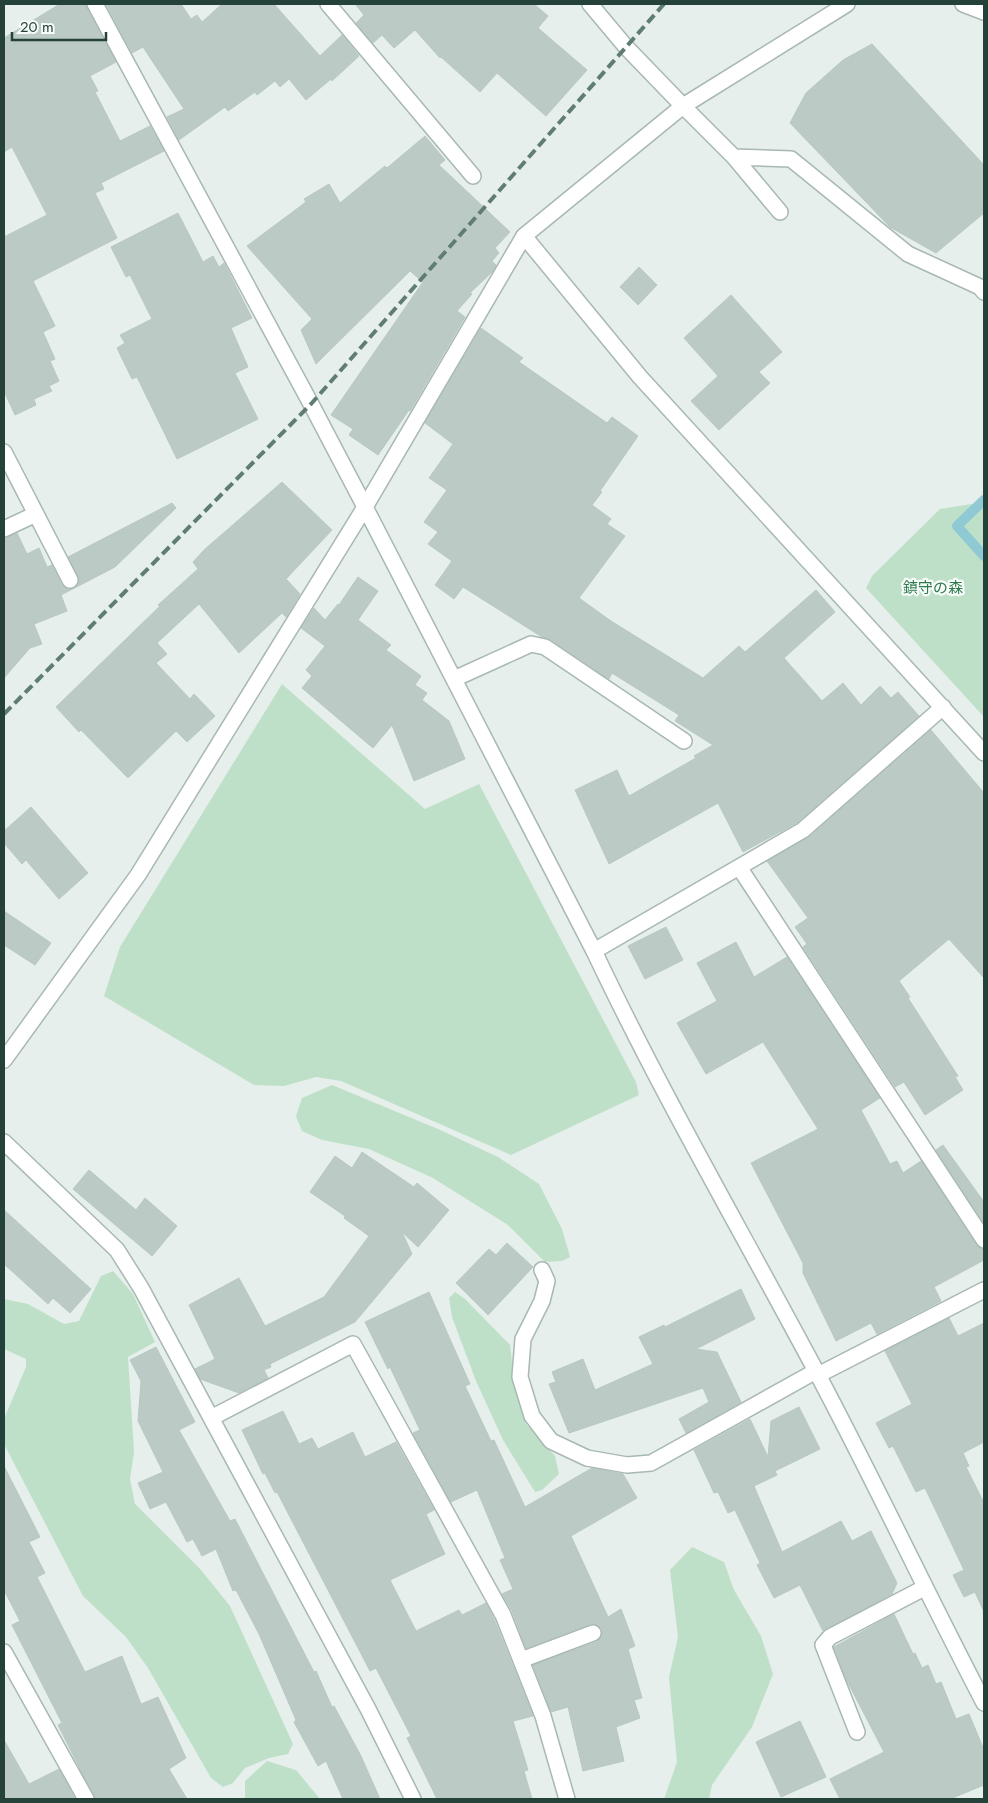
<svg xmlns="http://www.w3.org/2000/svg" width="988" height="1803" viewBox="0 0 988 1803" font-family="Jost,'Noto Sans JP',sans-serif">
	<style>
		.green { fill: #bfe0c8 }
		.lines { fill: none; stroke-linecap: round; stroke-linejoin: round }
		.stream { stroke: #8ec9d4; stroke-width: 10 }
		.building { fill: #bbcac4; stroke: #b8c9c2 }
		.minor-casing { stroke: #a8b8b2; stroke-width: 18 }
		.tertiary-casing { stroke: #a8b8b2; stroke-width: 18 }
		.minor { stroke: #fff; stroke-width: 15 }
		.tertiary { stroke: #fff; stroke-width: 15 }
		.rail { stroke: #5f7d75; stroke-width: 4; stroke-dasharray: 10 5; stroke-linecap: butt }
		.labels { text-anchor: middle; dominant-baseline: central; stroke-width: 4.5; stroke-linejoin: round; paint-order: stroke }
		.park-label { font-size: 15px; fill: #2d7a4b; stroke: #f7fbf9 }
	</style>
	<rect width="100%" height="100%" fill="#e6efeb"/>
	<path class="green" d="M984,502V717L866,588L872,576L940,509Z
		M282,684L425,809L479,784L636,1082L639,1095L511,1155L341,1081L316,1077L284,1086L254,1085L104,996L120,947Z
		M332,1085L438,1129L498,1157L539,1184L562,1229L570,1257L562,1261L545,1262L508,1225L433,1178L369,1149L322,1140L302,1131L296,1116L302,1098Z
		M113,1271L133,1294L155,1342L128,1357L134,1452L130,1479L135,1504L201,1570L230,1606L293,1744L288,1754L269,1758L245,1768L233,1783L223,1787L211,1778L148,1668L126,1637L83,1596L4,1444V1419L26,1367V1359L4,1349V1299L28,1304L64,1324L79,1321L101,1276Z
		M455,1292L465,1299L510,1345L515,1389L526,1424L555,1456L559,1474L542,1490L535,1492L503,1440L476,1381L452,1317L449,1298Z
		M692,1547L724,1562L734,1590L761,1636L773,1674L752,1727L712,1785L709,1799H664L677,1762L669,1677L678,1637L670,1570Z
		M267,1761L296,1770L320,1799H245V1781Z"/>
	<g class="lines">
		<path class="stream" d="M984,500L957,526L984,556"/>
	</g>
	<path class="building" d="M60,4H86L116,62L90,76L98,91L95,92L120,141L150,126L164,151L101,183L104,189L95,193L117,238L33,281L55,326L43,332L55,359L50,361L59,381L49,386L52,391L34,399L36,405L15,415L4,391V237L47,215L12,147L4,152V38Z
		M106,4H181L191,19L197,15L202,22L222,4H274L320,56L342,35L359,56L332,81L331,79L306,100L289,79L280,87L275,81L257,95L255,92L228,111L225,107L179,140L167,117L184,109L143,47L132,53Z
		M355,4H534L548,16L538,28L587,70L546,116L497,73L480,92L441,57L440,58L415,30L394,48L382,35L373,43L356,23L364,15Z
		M872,44L984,165V213L936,253L890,227L790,123L806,93L843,60Z
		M425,136L445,160L439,165L510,232L495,248L499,253L492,261L496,265L493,271L470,293L472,294L457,311L465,317L410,411L409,410L378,455L349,435L353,429L331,415L423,282L410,271L316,364L301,330L312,319L247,246L306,202L304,199L329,184L340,203L385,166L387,168Z
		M178,213L203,262L213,256L219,267L224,263L252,318L231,328L248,367L235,373L258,419L177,459L137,377L132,379L117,348L125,343L120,335L152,319L130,275L126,277L111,247Z
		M639,267L657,285L638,305L620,287Z
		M731,295L782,352L759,372L770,383L719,430L691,401L718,376L684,338Z
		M481,328L523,358L519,362L607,423L612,417L638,436L600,491L602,492L592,505L611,519L607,524L625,536L579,598L611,621L703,678L739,646L745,652L816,590L835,612L784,658L822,701L843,683L861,705L880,686L891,698L898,692L919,716L798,822L743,852L718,803L609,864L575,790L617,770L629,796L696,758L694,756L713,745L675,721L679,715L612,673L609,679L550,639L542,637L463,587L454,599L435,585L452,561L428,544L438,532L424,522L447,490L429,478L453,444L425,423Z
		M282,482L332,530L286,579L300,594L286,617L282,613L239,653L199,604L157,643L167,654L156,663L190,699L194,694L215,716L187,742L176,731L128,778L81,730L79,732L56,707L160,606L158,605L198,569L193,562L204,550Z
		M172,503L176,508L115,567L61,595L67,611L34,624L42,644L30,648L4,678V538L17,533L27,554L39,548L47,567L52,565L62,585L70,589L78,585L79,580L68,557Z
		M358,577L378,591L358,620L391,645L386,650L421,676L415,685L427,693L422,700L449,721L465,759L414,781L392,725L373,748L302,688L312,676L306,670L325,646L301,628L314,608L325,620L338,604L339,605Z
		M931,730L984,793V978L949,939L899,981L910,997L908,998L958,1076L955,1077L963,1090L925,1115L904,1082L895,1087L803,947L807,944L795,927L808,918L767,861L809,837Z
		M31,807L88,873L59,899L26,860L22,864L4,843V831Z
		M4,911L51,943L35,965L4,945Z
		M666,927L683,960L645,979L628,946Z
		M736,942L754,977L787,957L880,1098L861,1110L890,1164L897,1161L903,1173L921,1161L976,1245L984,1249V1260L934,1287L941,1301L877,1334L871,1323L836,1341L803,1273V1263L751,1163L818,1129L763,1042L706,1074L677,1023L717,1001L697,963Z
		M943,1145L984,1202V1223L936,1150Z
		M362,1152L414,1187L417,1183L449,1210L418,1247L402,1232L412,1254L355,1322L270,1364L271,1367L264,1370L268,1378L239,1393L200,1379L195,1369L215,1359L189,1305L239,1278L265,1326L324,1297L369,1236L344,1218L345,1216L310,1192L335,1156L352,1168Z
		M89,1170L136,1210L145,1198L177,1226L152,1256L73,1189Z
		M4,1210L91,1289L70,1313L53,1298L48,1304L4,1264Z
		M507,1243L533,1267L488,1315L456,1283L489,1249L496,1255Z
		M741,1289L755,1319L696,1349L717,1352L741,1402L686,1433L679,1419L709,1402L703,1388L569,1433L549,1384L556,1382L552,1372L583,1359L595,1390L653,1364L639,1337L664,1325L665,1327Z
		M429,1292L470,1384L465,1386L491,1441L494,1440L525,1507L592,1468L623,1474L637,1498L571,1536L608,1617L621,1609L635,1646L628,1649L642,1698L634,1700L640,1718L616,1727L624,1761L583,1771L568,1707L551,1712L533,1665L597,1642L602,1635V1629L595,1624H590L526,1648L512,1611L502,1594L513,1589L500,1560L505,1558L477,1490L451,1502L413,1433L420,1430L390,1367L388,1369L365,1322Z
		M949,1318L958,1336L984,1323V1442L963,1453L969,1466L966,1467L984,1503V1612L975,1592L964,1597L953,1575L964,1570L925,1488L916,1492L893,1446L889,1448L876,1423L912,1404L885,1351Z
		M156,1347L195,1422L179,1430L230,1521L235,1519L314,1672L316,1671L332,1707L334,1706L361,1756L380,1799H343L326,1761L318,1766L294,1722L296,1720L259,1634L236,1590L233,1591L216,1549L202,1556L193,1539L187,1542L166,1502L150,1509L138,1483L163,1472L138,1421L141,1381L130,1360Z
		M799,1407L820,1449L775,1471L777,1475L754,1486L782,1552L841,1521L852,1541L871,1531L897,1583L892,1594L823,1631L800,1585L774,1598L757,1565L760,1563L735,1510L728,1513L718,1492L714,1493L694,1450L750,1419L768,1457L771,1421Z
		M283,1411L299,1444L312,1438L318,1449L353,1432L365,1457L396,1442L434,1510L426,1514L445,1554L390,1580L416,1631L459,1610L462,1615L486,1603L494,1619L533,1716L513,1721L528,1770L524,1771L532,1799H437L407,1738L411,1736L376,1668L370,1671L277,1492L275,1493L265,1473L263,1474L242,1430Z
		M4,1466L40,1537L29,1542L45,1573L37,1577L85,1672L122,1656L141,1704L158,1697L186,1758L169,1769L187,1799H95L58,1725L62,1723L12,1625L20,1621L4,1590Z
		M894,1614L913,1654L915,1653L922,1668L928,1665L936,1684L941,1682L956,1719L969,1714L984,1750V1785L950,1799H840L830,1779L884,1752L846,1679L834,1647Z
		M800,1721L826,1777L781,1797L756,1742Z
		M4,1740L29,1784L59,1769L75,1799H4Z"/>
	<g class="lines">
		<defs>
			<path id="minor" d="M95,4L311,404L365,507
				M328,4L473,176
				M963,4L984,12
				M734,157L791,159L908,254L980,287L984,292
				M780,212L734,157L683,106L847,4
				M524,236L640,377L984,753
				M4,452L70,580
				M4,529L36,514
				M454,679L531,644L545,647L684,741
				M739,867L984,1240
				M594,951L803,830L943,707
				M4,1142L117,1250L141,1288L368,1709L413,1799
				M542,1270L547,1281L542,1301L523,1339L520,1377L532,1416L551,1441L587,1458L627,1465L651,1463L816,1371
				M818,1375L984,1290
				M211,1418L353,1344L503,1615L543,1716L567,1799
				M4,1652L86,1799
				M521,1660L593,1633
				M857,1732L823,1645L830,1637L924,1588"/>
			<path id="tertiary" d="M365,507L594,951C662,1095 742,1232 817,1373C875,1482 927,1594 984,1703
				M4,1060L138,875L365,507L524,236L683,106L626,47L590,4"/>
		</defs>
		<use href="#minor" class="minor-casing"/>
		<use href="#tertiary" class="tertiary-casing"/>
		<use href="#minor" class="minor"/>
		<use href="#tertiary" class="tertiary"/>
		<path class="rail" d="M4,714L311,404L664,4"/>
	</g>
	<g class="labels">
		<g class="park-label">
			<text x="933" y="588">鎮守の森</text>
		</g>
	</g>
	<rect width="988" height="1803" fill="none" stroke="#24423a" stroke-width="10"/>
	<path d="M12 32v8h94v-8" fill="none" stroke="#24423a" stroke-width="2.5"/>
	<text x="20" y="32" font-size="15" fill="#24423a" stroke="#f7fbf9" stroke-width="4" paint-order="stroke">20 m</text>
</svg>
